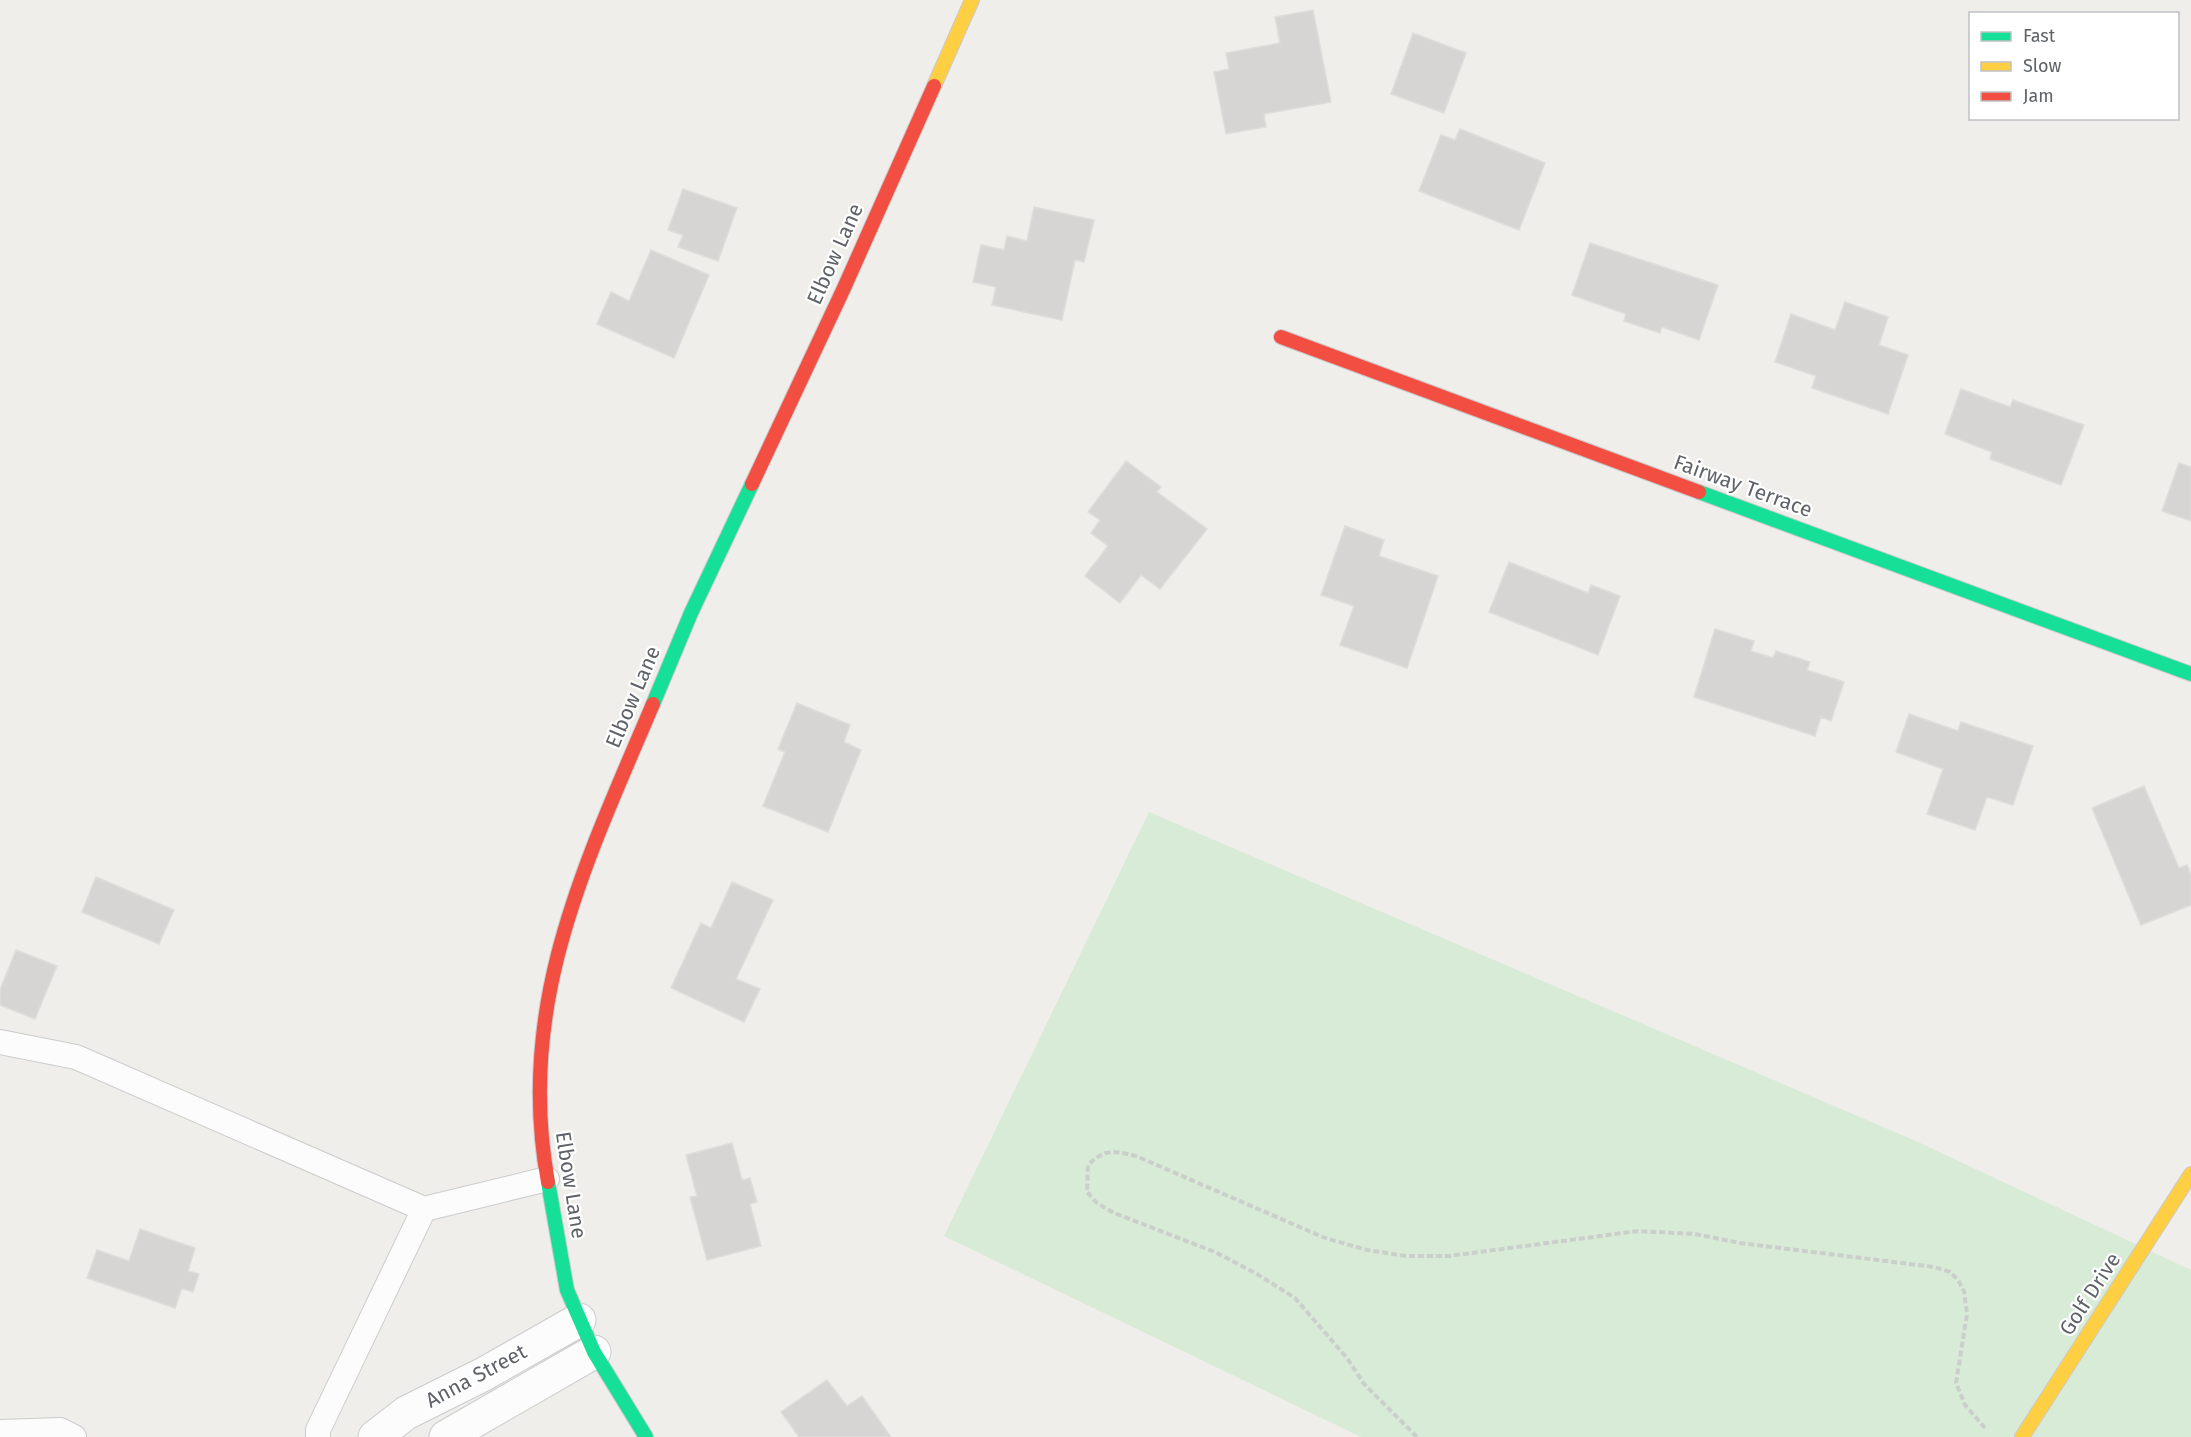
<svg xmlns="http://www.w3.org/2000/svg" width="2191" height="1437" viewBox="0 0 2191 1437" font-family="'Fira Sans',sans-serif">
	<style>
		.green { fill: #d8ebd6 }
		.building { fill: #d6d5d3; stroke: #deddd9; stroke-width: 1.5 }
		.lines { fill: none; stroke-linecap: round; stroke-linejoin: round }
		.lane-casing { stroke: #cbcccc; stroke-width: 26 }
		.street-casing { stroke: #cbcccc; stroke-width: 35 }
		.fast-casing { stroke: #cacacb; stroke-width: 16 }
		.slow-casing { stroke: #cacacb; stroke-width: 16 }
		.jam-casing { stroke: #cacacb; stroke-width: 16 }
		.path { stroke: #cacfcc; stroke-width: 4; stroke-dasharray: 6 3; stroke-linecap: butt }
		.lane { stroke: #fdfcfc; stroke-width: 24 }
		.street { stroke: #fdfcfc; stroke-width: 33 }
		.fast { stroke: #16e098; stroke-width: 14 }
		.slow { stroke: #ffcf43; stroke-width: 14 }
		.jam { stroke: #f24e42; stroke-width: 14 }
		.labels { text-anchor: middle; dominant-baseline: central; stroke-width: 4.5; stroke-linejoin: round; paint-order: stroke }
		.street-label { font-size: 21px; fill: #5f6368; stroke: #fff }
	</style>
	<rect width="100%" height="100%" fill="#efeeea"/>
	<path class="green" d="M1149,812L1918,1142L2191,1270V1437H1361L944,1236Z"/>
	<path class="building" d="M1313,10L1331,102L1264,114L1266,127L1226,134L1214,72L1229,69L1226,53L1280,43L1275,17Z
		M1413,33L1466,53L1444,113L1391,94Z
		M1460,129L1545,163L1519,230L1419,191L1441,135L1455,140Z
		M683,189L737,208L718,261L678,247L683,235L668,230Z
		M1034,207L1094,220L1084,262L1075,260L1062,320L992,305L996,287L973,282L981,245L1004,250L1007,236L1027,241Z
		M1590,243L1718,285L1699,340L1662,327L1660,333L1624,321L1626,314L1572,295Z
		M651,250L709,275L674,358L597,324L611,292L629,301Z
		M1845,302L1888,317L1879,345L1908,355L1888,414L1812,388L1816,376L1775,362L1791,314L1835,330Z
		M1961,389L2010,407L2013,400L2084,425L2061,485L1990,459L1992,452L1945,434Z
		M1126,461L1161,487L1157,492L1207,529L1160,589L1141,575L1120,603L1085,576L1108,546L1091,533L1100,520L1088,512Z
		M2179,463L2191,467V521L2162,511Z
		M1345,526L1384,540L1379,556L1438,576L1407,668L1340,645L1354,606L1321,595Z
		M1509,562L1588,593L1591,585L1620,596L1598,655L1489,612Z
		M1715,629L1754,641L1751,651L1773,658L1776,651L1810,662L1807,670L1844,682L1831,721L1821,717L1815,736L1694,697Z
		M797,703L850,725L844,742L861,750L828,832L763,806L785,752L778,749Z
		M1909,714L1958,731L1961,722L2033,746L2013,805L1987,797L1975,830L1927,814L1943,769L1896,752Z
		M2144,786L2179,868L2187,865L2191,875V905L2141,925L2092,808Z
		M96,877L174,910L159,944L82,912Z
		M732,882L773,900L736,979L760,989L744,1022L671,988L701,923L711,928Z
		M16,950L57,966L35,1019L0,1005V990Z
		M732,1143L742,1180L750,1178L757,1202L750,1204L761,1246L707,1260L690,1197L697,1196L686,1155Z
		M140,1229L195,1248L188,1271L199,1274L193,1292L182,1288L175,1308L87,1278L97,1250L129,1261Z
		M827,1380L847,1406L862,1396L891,1437H799L781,1412Z"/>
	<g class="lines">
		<defs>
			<path id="lane" d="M0,1042L76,1057L424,1209L547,1179
				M0,1432L60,1430L74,1437
				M318,1437V1430L424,1209"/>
			<path id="street" d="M375,1437L406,1413L484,1374L579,1320
				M446,1437L594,1352"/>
			<path id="fast" d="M1699,492L2191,674
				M653,704L691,613L752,484
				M548,1182L567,1290L594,1352L646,1437"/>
			<path id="slow" d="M934,86L972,0
				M2022,1437L2191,1174"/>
			<path id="jam" d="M1281,337L1699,492
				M752,484L844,288L934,86
				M548,1182C515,1005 586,862 653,704"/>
		</defs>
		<use href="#lane" class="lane-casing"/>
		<use href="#street" class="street-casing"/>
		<use href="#fast" class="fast-casing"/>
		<use href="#slow" class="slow-casing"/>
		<use href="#jam" class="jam-casing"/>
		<path class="path" d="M1417,1437L1364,1384L1347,1358L1295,1298L1257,1274L1215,1252L1114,1213L1097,1203L1087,1192L1088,1165C1106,1148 1113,1151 1136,1156L1325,1238L1367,1250L1406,1256H1449L1638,1231L1695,1234L1740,1243L1934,1267L1950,1272L1958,1280L1964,1291L1967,1314L1956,1383L1965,1405L1985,1428"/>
		<use href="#lane" class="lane"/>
		<use href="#street" class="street"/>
		<use href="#fast" class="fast"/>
		<use href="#slow" class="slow"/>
		<use href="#jam" class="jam"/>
	</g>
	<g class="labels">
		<g class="street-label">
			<text transform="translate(835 254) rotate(-66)">Elbow Lane</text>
			<text transform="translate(1743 486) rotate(20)">Fairway Terrace</text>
			<text transform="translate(633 697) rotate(-67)">Elbow Lane</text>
			<text transform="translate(571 1185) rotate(81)">Elbow Lane</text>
			<text transform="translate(2090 1294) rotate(-57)">Golf Drive</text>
			<text transform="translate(476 1376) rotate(-28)">Anna Street</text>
		</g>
	</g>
	<rect x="1969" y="12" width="210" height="108" fill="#ffffff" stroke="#bfc1c3" stroke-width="1.5"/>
	<rect x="1981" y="32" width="30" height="9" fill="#16e098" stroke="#bfc1c3" stroke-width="1.5"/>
	<text x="2023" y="42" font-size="18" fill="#5f6368">Fast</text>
	<rect x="1981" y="62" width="30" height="9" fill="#ffcf43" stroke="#bfc1c3" stroke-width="1.5"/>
	<text x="2023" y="72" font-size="18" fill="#5f6368">Slow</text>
	<rect x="1981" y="92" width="30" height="9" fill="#f24e42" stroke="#bfc1c3" stroke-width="1.5"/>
	<text x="2023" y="102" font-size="18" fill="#5f6368">Jam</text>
</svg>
